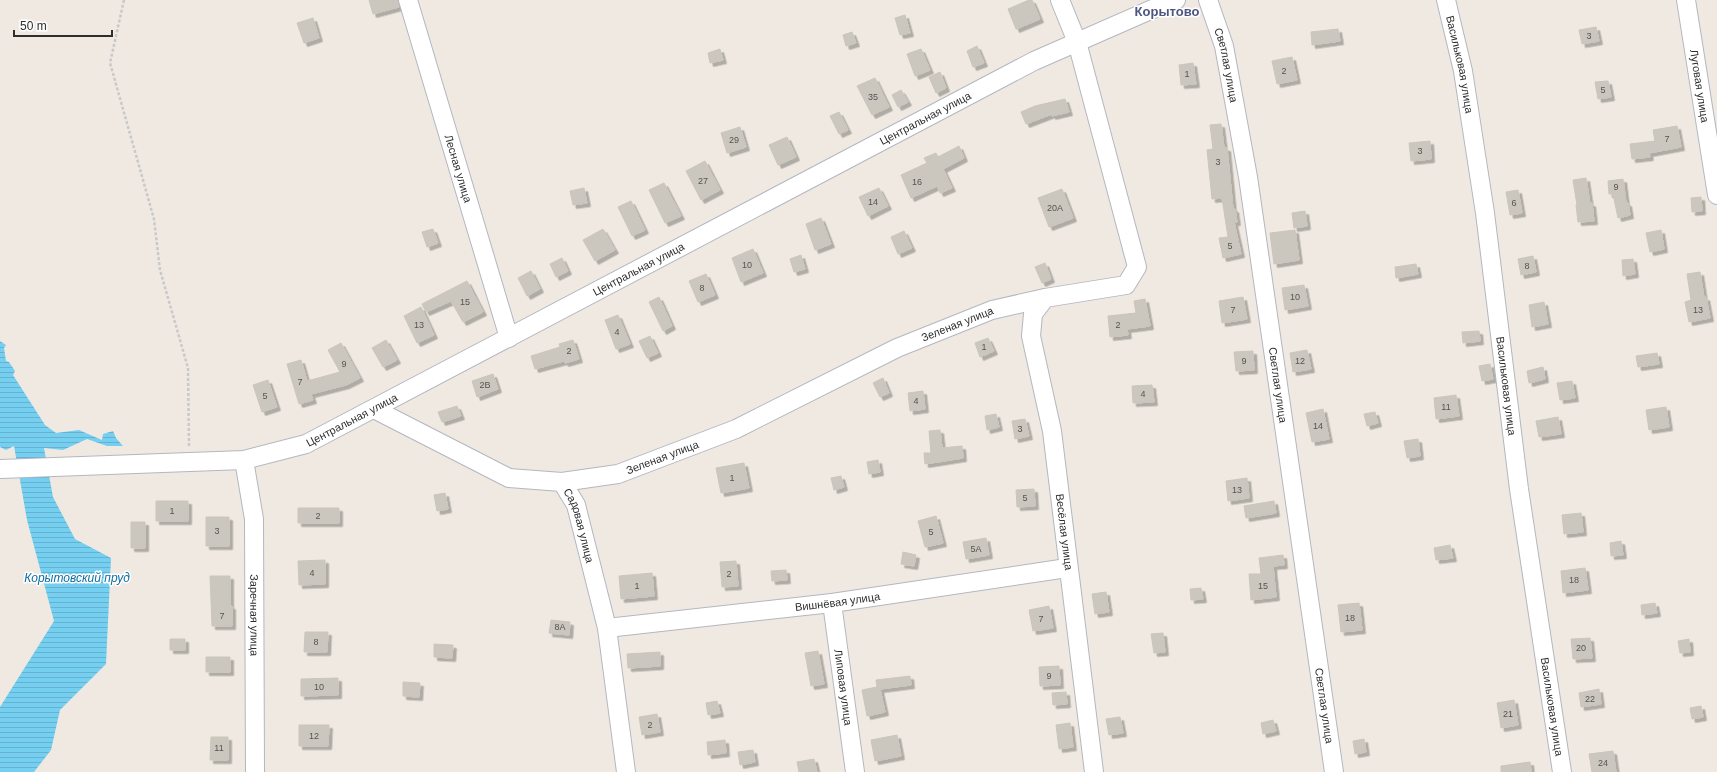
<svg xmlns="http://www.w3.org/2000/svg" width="1717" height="772" viewBox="0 0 1717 772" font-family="Helvetica,sans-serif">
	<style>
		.water { fill: url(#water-rules) }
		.building { fill: #cbc7bf; stroke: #cbc5ba; filter: url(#shadow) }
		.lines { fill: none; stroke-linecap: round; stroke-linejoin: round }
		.minor-casing { stroke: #b4b7c1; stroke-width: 20 }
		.path { stroke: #c9c9c9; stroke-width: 2.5; stroke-dasharray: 3 2; stroke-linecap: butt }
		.minor { stroke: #fff; stroke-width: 18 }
		.labels { text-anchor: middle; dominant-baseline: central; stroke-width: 3; stroke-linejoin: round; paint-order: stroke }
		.number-label { font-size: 9px; fill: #555452 }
		.street-label { font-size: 11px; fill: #2e2e2e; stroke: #fff }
		.water-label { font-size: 12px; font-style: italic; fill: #0d6fa3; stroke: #fff }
		.quarter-label { font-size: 13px; font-weight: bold; fill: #4d5680; stroke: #fff }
	</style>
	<defs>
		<pattern id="water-rules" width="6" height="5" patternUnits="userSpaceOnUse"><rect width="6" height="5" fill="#75cff0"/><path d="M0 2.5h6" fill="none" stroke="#66b2ce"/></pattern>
		<filter id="shadow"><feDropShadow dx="3.5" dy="3.5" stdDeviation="0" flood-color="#0004"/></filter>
	</defs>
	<rect width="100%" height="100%" fill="#efe9e1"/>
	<path class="water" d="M0,341L6,345L4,348L6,361L9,362L15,371L13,375L45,425L56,433L79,430L102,440L103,434L113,431L116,438L123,446H107L87,439L63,450L44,448L53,497L75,539L111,558L106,664L60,710L51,750L34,772H0V707L54,621L27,520L14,446L6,450L0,447Z"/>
	<path class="building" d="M369,0H398L399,7L373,14Z
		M1029,0H1032L1040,19L1016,29L1008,9Z
		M905,15L910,33L900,35L895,18Z
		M313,18L319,38L304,43L297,23Z
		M1596,27L1599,41L1582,44L1579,30Z
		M1338,29L1340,41L1312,45L1311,32Z
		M852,32L856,43L846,46L843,35Z
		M977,46L984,63L973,67L967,51Z
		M720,49L723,60L710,63L708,53Z
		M921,49L930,70L915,76L907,54Z
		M1292,57L1297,80L1277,84L1272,61Z
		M1193,63L1196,84L1181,85L1179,65Z
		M940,72L946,88L936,93L929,77Z
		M875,78L889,107L872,115L857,86Z
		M1608,81L1611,97L1598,99L1595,82Z
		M901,90L908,102L898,107L892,95Z
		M1065,99L1069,112L1052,116V114L1026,124L1021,112L1035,106Z
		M839,112L848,130L839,134L830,116Z
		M1221,124L1224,148H1227L1233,209H1235L1237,222H1234L1241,254L1223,258L1219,238L1228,237L1222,198L1212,199L1207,150L1213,149L1210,125Z
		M1677,126L1681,147L1649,153L1650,157L1632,159L1630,144L1655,141L1653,130Z
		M740,127L746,147L727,153L721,133Z
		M787,137L796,157L778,165L769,145Z
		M1430,141L1431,159L1411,161L1409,143Z
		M959,146L964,158L943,169L952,188L940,193L937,186L911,198L901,175L927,163L924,158L936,153L938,157Z
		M705,161L720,190L701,200L686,171Z
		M1586,178L1590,204L1592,203L1594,221L1578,222L1576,205H1577L1573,180Z
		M1623,179L1626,203H1628L1630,215L1618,218L1613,194H1609L1608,181Z
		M664,183L681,216L665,223L649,190Z
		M584,188L587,203L573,205L570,191Z
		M879,188L888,206L868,216L859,197Z
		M1062,189L1073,218L1049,227L1038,198Z
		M1518,190L1522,213L1510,215L1506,192Z
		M1701,197L1702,211L1692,212L1691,198Z
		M631,201L645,230L632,236L618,207Z
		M1305,211L1307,226L1294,228L1292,213Z
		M821,218L831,244L815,250L806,224Z
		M433,229L438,243L427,247L422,232Z
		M603,229L615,250L595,261L583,240Z
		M1295,230L1299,260L1274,264L1270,233Z
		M1661,230L1664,249L1650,252L1646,233Z
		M904,231L912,248L898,254L891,237Z
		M753,249L763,273L741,282L732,258Z
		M801,255L805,269L794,272L790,259Z
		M1533,256L1536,272L1521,275L1518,259Z
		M562,258L568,271L556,277L550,264Z
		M1633,259L1635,274L1623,276L1622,260Z
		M1045,263L1051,279L1042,283L1035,267Z
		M1416,264L1418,274L1396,278L1395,267Z
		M531,271L540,289L527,296L518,278Z
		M1700,272L1704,298L1706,297L1710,318L1689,322L1685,302L1691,300L1687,274Z
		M706,274L715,295L698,302L689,281Z
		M467,281L483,312L463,322L451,301L426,312L422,304Z
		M1304,285L1308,306L1285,310L1282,288Z
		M659,297L672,326L663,331L649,302Z
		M1243,297L1247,319L1222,323L1219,301Z
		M1145,299L1150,326L1127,329L1128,335L1110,337L1108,316L1136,313L1134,301Z
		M1544,302L1548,324L1532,327L1529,305Z
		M421,307L434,335L417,343L404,316Z
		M618,315L630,344L616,349L605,320Z
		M1479,331L1480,341L1463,343L1462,332Z
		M650,336L658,353L647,358L639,341Z
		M988,338L994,351L980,357L975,343Z
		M386,340L397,360L383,367L372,348Z
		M573,340L579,359L565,363L564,361L535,369L531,356L560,347L559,344Z
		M341,343L360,378L346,385L311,394L313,400L299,404L287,364L301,360L307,381L340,372L328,350Z
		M1307,350L1311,369L1293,372L1290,353Z
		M1253,351L1254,370L1236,371L1234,352Z
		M1657,353L1659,364L1638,367L1636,356Z
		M1490,364L1493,379L1482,381L1479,366Z
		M1543,367L1545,379L1529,383L1527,371Z
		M493,374L498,389L477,397L472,381Z
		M883,378L889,393L880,397L873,383Z
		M268,380L277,407L262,412L253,385Z
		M1572,381L1575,398L1560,400L1557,383Z
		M1152,385L1154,402L1133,403L1132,386Z
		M923,391L925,409L910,411L908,393Z
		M1456,395L1459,416L1436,419L1434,398Z
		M457,406L461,416L442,422L438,412Z
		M1666,407L1669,427L1649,430L1646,410Z
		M1323,409L1329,439L1312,442L1306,413Z
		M1375,412L1378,423L1367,426L1364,414Z
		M996,414L999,427L987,430L985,416Z
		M1558,417L1561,434L1539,437L1536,421Z
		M1025,419L1029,436L1015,439L1012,421Z
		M940,430L942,448L962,446L963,458L925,464L924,453H931L929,431Z
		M1418,439L1420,456L1407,458L1404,441Z
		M878,460L880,472L869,474L867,462Z
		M744,463L749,488L721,493L716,468Z
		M841,476L844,487L834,490L831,478Z
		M1247,478L1249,498L1228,501L1226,481Z
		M1034,489L1035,506L1017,507L1016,490Z
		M445,493L448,509L437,511L434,495Z
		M156,501H188V521H156Z
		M1274,501L1276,513L1246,518L1244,506Z
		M298,508H339V523H298Z
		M1581,513L1583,532L1564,534L1562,515Z
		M936,516L943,543L925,547L918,521Z
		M206,517H229V546H206Z
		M131,522H145V548H131Z
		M986,538L989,555L966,559L963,542Z
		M1621,541L1623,555L1611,556L1610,543Z
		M1450,545L1453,558L1436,560L1434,548Z
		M903,552L916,555L914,566L901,564Z
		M1283,555L1284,565L1273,566L1276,597L1251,600L1249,574H1261L1259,558Z
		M325,560V584L299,585L298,561Z
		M736,561L738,586L722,587L720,562Z
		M1585,568L1588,590L1563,593L1561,571Z
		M786,570L787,580L772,581L771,571Z
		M652,573L654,596L621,599L619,576Z
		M210,576H230V606H232V626H212Z
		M1201,588L1203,599L1191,600L1190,589Z
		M1106,592L1109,612L1095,614L1092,594Z
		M1359,603L1362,630L1341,632L1338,605Z
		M1655,603L1657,613L1642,615L1641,605Z
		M1049,606L1053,628L1033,631L1029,610Z
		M551,620L570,622L569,635L549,633Z
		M305,632H328L327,652H304Z
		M1163,633L1165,652L1154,653L1151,634Z
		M1590,638L1592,658L1573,659L1571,639Z
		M170,639H185V650H170Z
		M1689,639L1690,652L1680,653L1678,641Z
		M434,644L453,645L452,658L434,657Z
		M818,651L824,684L811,686L805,653Z
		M660,652V666L628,668L627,654Z
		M206,657H230V672H206Z
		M1059,666L1060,685L1040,686L1039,667Z
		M910,676L911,685L880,689L885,712L867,716L862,690L877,687L876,680Z
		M338,678V695L301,696V679Z
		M403,682L420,683L419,697L403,696Z
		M1599,689L1601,704L1581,707L1579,693Z
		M1066,692L1067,704L1053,705L1052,693Z
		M1514,700L1518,725L1501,728L1497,703Z
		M717,701L720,713L708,715L706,703Z
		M1701,706L1703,717L1692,719L1690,708Z
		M657,714L660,732L642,735L639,717Z
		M1120,717L1123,733L1109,735L1106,719Z
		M1273,720L1276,731L1263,734L1261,723Z
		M1070,723L1073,747L1059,749L1056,725Z
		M299,725H329L328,746H299Z
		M897,735L901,756L875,761L871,740Z
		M211,737H228V760H210Z
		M1364,739L1366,752L1355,754L1353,741Z
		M725,740L726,753L708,755L707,742Z
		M753,750L755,762L740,765L738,752Z
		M1613,751L1616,772H1592L1589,754Z
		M814,759L817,772H799L797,762Z
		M1530,762L1531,772H1501V766Z"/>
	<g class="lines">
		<defs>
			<g id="minor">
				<path id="s1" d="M408,0L509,338"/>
				<path id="s2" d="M1208,0L1224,46L1248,177L1334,772"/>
				<path id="s3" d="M1446,0L1463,71L1485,213L1519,489L1562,772"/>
				<path id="s4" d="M1686,0L1717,195"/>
				<path id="s5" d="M1045,298L1033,314L1031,336L1052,431L1094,772"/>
				<path id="s6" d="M374,409L509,478L562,482L576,505L607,628L626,772"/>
				<path id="s7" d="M244,460L254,519L255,772"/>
				<path id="s8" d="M0,469L244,460L306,444L1034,61L1164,4L1176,0"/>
				<path id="s9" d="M562,482L618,474L736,429L897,348L992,310L1045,298L1126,285L1137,267L1077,42L1060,0"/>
				<path id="s10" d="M832,603L855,772"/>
				<path id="s11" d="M607,628L832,603L1067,568"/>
			</g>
		</defs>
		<use href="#minor" class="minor-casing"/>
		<path class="path" d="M124,0L110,63L154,219L160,270L188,368L189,448"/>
		<use href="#minor" class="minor"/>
	</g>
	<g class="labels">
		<g class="number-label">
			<text x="1589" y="36">3</text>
			<text x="1284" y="71">2</text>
			<text x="1187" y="74">1</text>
			<text x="1603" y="90">5</text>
			<text x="873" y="97">35</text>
			<text x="1667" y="139">7</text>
			<text x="734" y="140">29</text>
			<text x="1420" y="151">3</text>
			<text x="1218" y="162">3</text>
			<text x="703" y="181">27</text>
			<text x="917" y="182">16</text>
			<text x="1616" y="187">9</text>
			<text x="873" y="202">14</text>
			<text x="1514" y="203">6</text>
			<text x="1055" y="208">20А</text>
			<text x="1230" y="246">5</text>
			<text x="747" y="265">10</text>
			<text x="1527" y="266">8</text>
			<text x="702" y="288">8</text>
			<text x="1295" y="297">10</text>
			<text x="465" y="302">15</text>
			<text x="1233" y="310">7</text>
			<text x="1698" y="310">13</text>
			<text x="419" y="325">13</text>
			<text x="1118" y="325">2</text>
			<text x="617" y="332">4</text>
			<text x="984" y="347">1</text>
			<text x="569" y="351">2</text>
			<text x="1244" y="361">9</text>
			<text x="1300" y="361">12</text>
			<text x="344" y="364">9</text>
			<text x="300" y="382">7</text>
			<text x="485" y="385">2В</text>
			<text x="1143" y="394">4</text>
			<text x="265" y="396">5</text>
			<text x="916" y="401">4</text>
			<text x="1446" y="407">11</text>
			<text x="1318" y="426">14</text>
			<text x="1020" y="429">3</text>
			<text x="732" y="478">1</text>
			<text x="1237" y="490">13</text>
			<text x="1025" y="498">5</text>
			<text x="172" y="511">1</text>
			<text x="318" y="516">2</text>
			<text x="217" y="531">3</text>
			<text x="931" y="532">5</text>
			<text x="976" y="549">5А</text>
			<text x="312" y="573">4</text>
			<text x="729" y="574">2</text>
			<text x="1574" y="580">18</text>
			<text x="637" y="586">1</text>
			<text x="1263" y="586">15</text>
			<text x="222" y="616">7</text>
			<text x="1350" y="618">18</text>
			<text x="1041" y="619">7</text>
			<text x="560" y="627">8А</text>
			<text x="316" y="642">8</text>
			<text x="1581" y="648">20</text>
			<text x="1049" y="676">9</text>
			<text x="319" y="687">10</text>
			<text x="1590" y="699">22</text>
			<text x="1508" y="714">21</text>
			<text x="650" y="725">2</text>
			<text x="314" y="736">12</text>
			<text x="219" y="748">11</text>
			<text x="1603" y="763">24</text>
		</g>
		<g class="street-label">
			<text stroke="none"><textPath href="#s2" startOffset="68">Светлая улица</textPath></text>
			<text stroke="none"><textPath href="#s3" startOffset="66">Васильковая улица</textPath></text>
			<text stroke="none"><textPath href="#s4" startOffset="87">Луговая улица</textPath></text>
			<text stroke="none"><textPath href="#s8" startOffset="1008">Центральная улица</textPath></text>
			<text stroke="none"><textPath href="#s1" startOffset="176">Лесная улица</textPath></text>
			<text stroke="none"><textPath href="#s8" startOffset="684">Центральная улица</textPath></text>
			<text stroke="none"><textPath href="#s9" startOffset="428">Зеленая улица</textPath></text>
			<text stroke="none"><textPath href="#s2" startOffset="392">Светлая улица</textPath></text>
			<text stroke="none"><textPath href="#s3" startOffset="391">Васильковая улица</textPath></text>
			<text stroke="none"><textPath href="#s8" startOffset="360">Центральная улица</textPath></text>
			<text stroke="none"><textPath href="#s9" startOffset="104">Зеленая улица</textPath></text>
			<text stroke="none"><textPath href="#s6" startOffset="252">Садовая улица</textPath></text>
			<text stroke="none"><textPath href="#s5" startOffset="241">Весёлая улица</textPath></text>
			<text stroke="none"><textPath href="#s11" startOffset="232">Вишнёвая улица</textPath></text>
			<text stroke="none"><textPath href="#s7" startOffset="156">Заречная улица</textPath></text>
			<text stroke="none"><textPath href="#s10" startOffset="85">Липовая улица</textPath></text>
			<text stroke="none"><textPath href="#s2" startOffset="716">Светлая улица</textPath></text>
			<text stroke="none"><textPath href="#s3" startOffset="715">Васильковая улица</textPath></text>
		</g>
		<g class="water-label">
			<text x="77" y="578">Корытовский пруд</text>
		</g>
		<g class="quarter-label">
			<text x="1167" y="11">Корытово</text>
		</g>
	</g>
	<path d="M14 30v6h98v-6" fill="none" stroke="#2e2e2e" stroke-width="2"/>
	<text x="20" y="30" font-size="12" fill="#2e2e2e" stroke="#ffffff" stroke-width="3" paint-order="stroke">50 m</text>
</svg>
